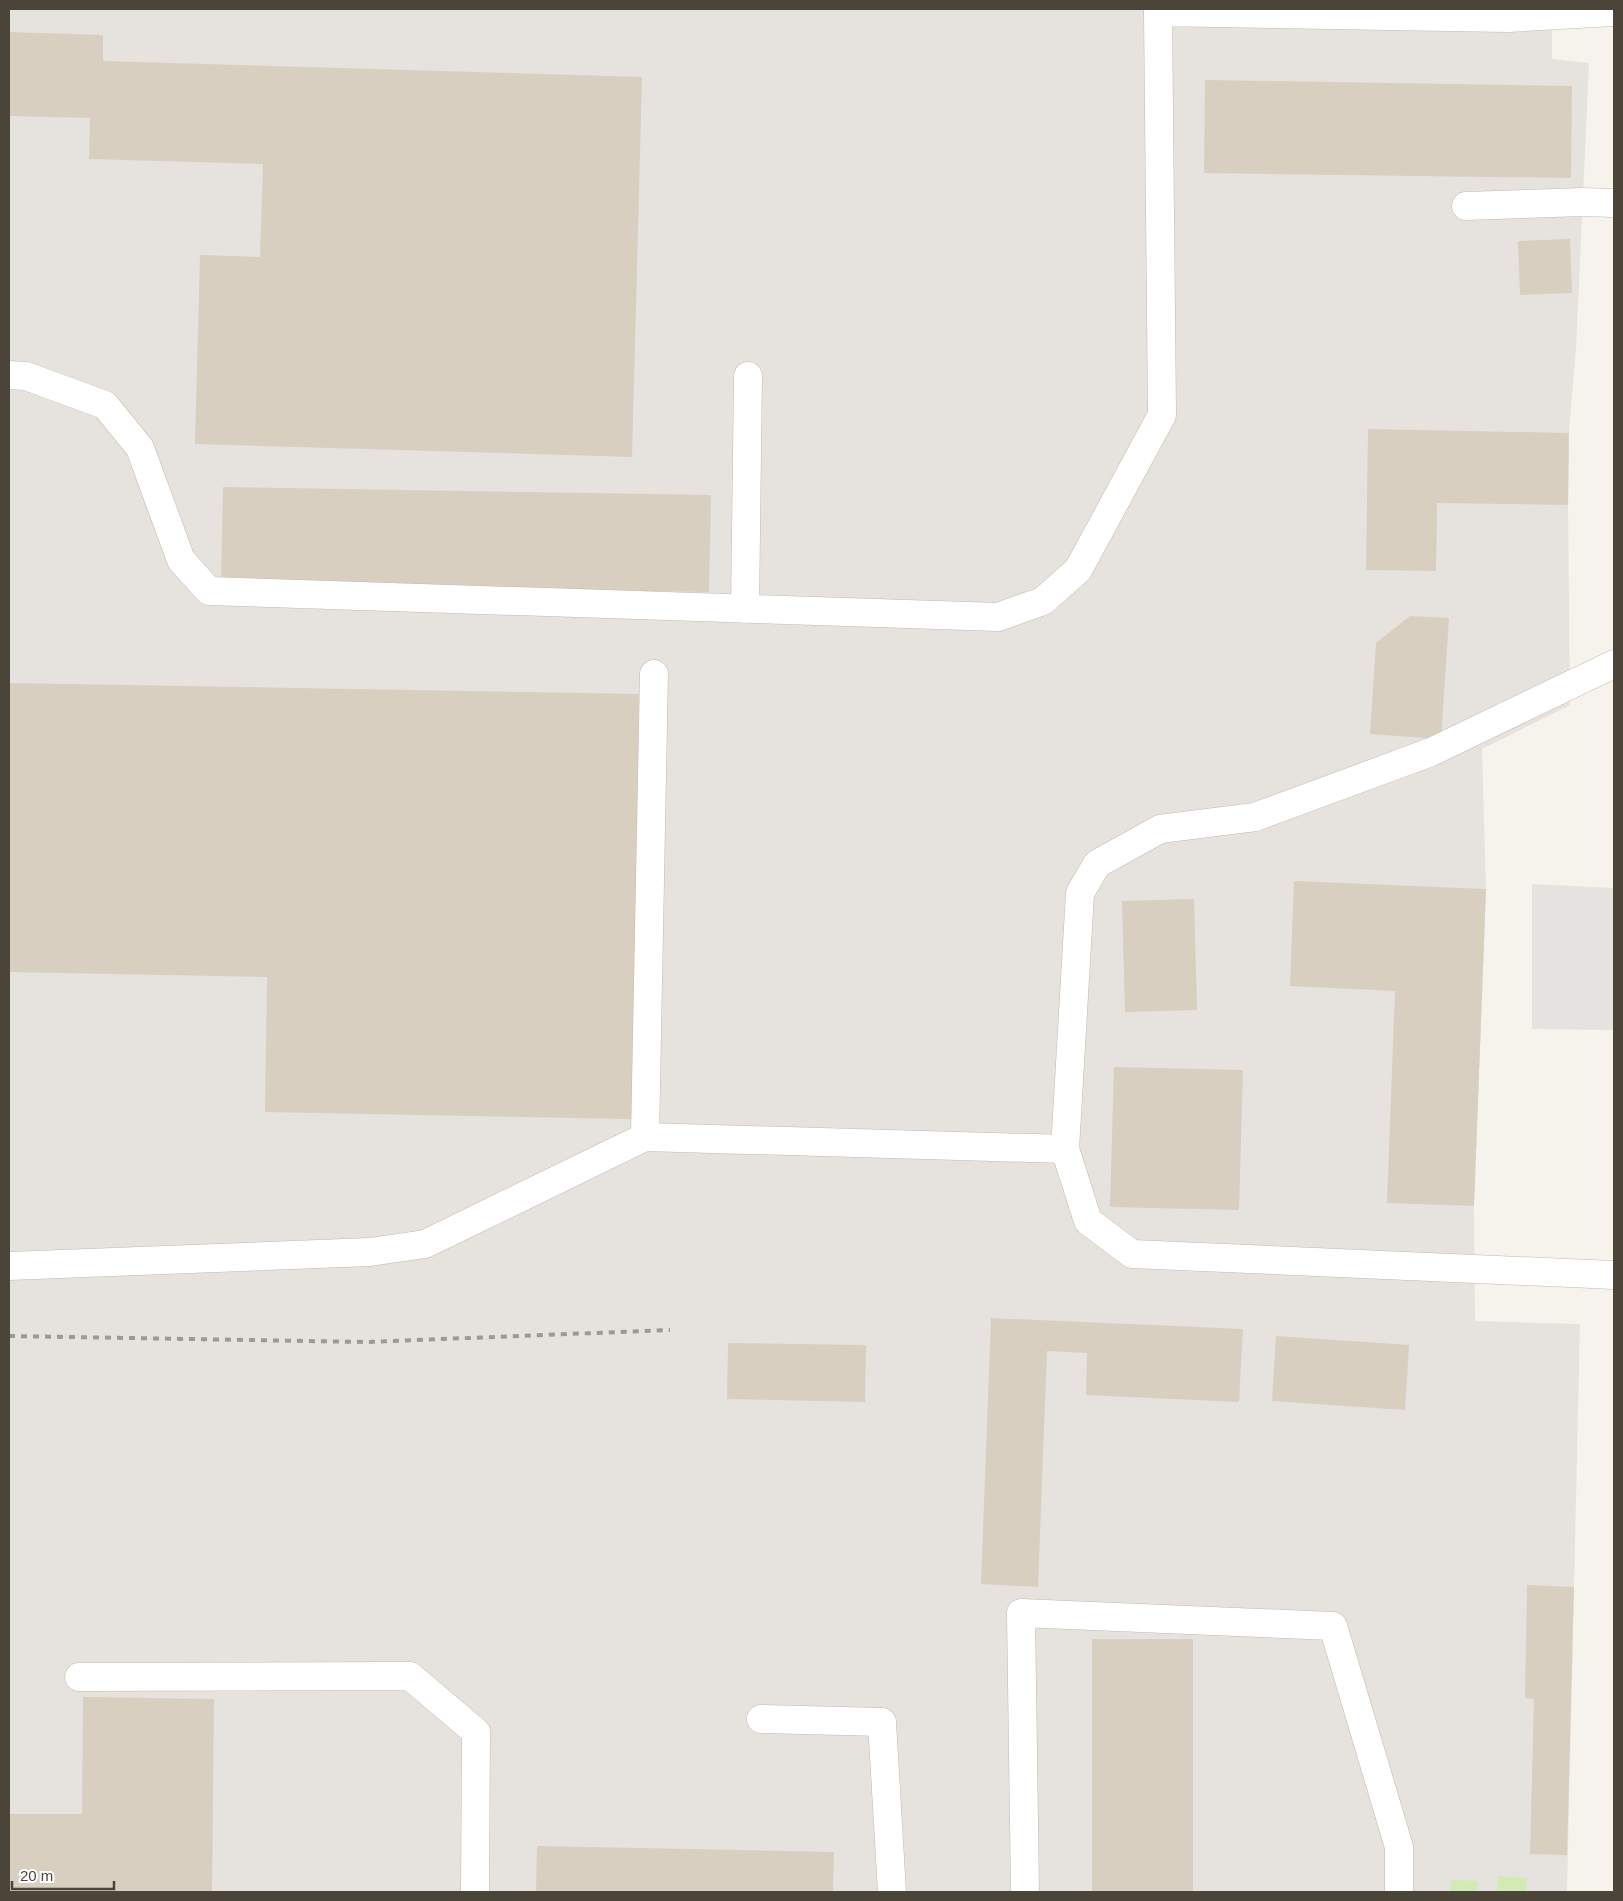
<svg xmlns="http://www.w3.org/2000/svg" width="1623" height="1901" viewBox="0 0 1623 1901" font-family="Helvetica,sans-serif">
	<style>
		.industrial { fill: #e6e2dd }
		.green { fill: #d2eab5 }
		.parking { fill: #e5e3e0 }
		.building { fill: #d8cfc1 }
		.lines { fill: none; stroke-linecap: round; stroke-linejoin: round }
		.minor-casing { stroke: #c2bbae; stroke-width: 29 }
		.minor { stroke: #fff; stroke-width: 28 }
		.rail { stroke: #9a9a9a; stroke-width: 4; stroke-dasharray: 6 6; stroke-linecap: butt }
	</style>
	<rect width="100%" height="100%" fill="#f6f3ec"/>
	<path class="industrial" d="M9,9H1552V59L1589,63L1576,349L1569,433L1568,505L1570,705L1482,749L1486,889L1474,1206L1475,1321L1580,1324L1567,1892H9Z"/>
	<path class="green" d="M1498,1876L1527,1878L1526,1892H1497Z
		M1451,1880L1478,1881L1477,1892H1450Z"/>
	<path class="parking" d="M1532,884L1614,888V1030L1532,1029Z"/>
	<path class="building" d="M9,32L103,35V61L642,77L632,457L195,444L200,255L260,257L263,164L89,159L90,118L9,116Z
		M1205,80L1572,86L1571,178L1204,173Z
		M1570,239L1572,293L1520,295L1518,241Z
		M1368,429L1569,433L1568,505L1437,503L1436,571L1366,570Z
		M223,487L711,495L709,592L221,584Z
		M1410,616L1449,618L1441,739L1370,734L1376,643Z
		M9,683L639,694L632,1119L265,1112L267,977L9,972Z
		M1294,881L1486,889L1474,1206L1387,1203L1395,991L1290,986Z
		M1194,899L1197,1010L1125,1012L1122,901Z
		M1114,1067L1243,1070L1239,1210L1110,1207Z
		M991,1318L1243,1329L1239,1402L1086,1395L1087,1353L1047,1351L1038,1587L981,1584Z
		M1276,1336L1409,1345L1405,1410L1272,1401Z
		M728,1343L866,1345L865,1402L727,1399Z
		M1527,1585L1574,1587L1567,1855L1530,1854L1534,1699L1525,1698Z
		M1092,1639H1193V1892H1092Z
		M83,1697L214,1699L212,1892H9V1814H82Z
		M537,1846L834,1852L833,1892H536Z"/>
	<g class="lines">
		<defs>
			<path id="minor" d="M1466,206L1583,202L1614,203
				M9,375L26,376L105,405L140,448L181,560L209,591L998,617L1043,601L1078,570L1162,415L1158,12L1508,18L1614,12
				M745,609L748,376
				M1614,664L1431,752L1255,817L1160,829L1097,864L1080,893L1065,1149L1088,1221L1132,1254L1614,1275
				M654,674L645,1137L1065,1149
				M9,1266L370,1252L425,1244L645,1137
				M79,1677L410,1676L476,1732L475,1892
				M761,1719L882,1722L892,1892
				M1025,1892L1021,1613L1333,1626L1399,1847V1892"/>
		</defs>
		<use href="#minor" class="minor-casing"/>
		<use href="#minor" class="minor"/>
		<path class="rail" d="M9,1336L367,1342L670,1330"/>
	</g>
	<rect width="1623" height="1901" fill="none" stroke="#4b4439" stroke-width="20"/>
	<path d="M12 1881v8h102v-8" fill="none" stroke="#4b4439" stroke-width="2.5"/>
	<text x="20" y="1881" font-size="15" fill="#4b4439" stroke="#ffffff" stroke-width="4" paint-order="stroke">20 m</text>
</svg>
